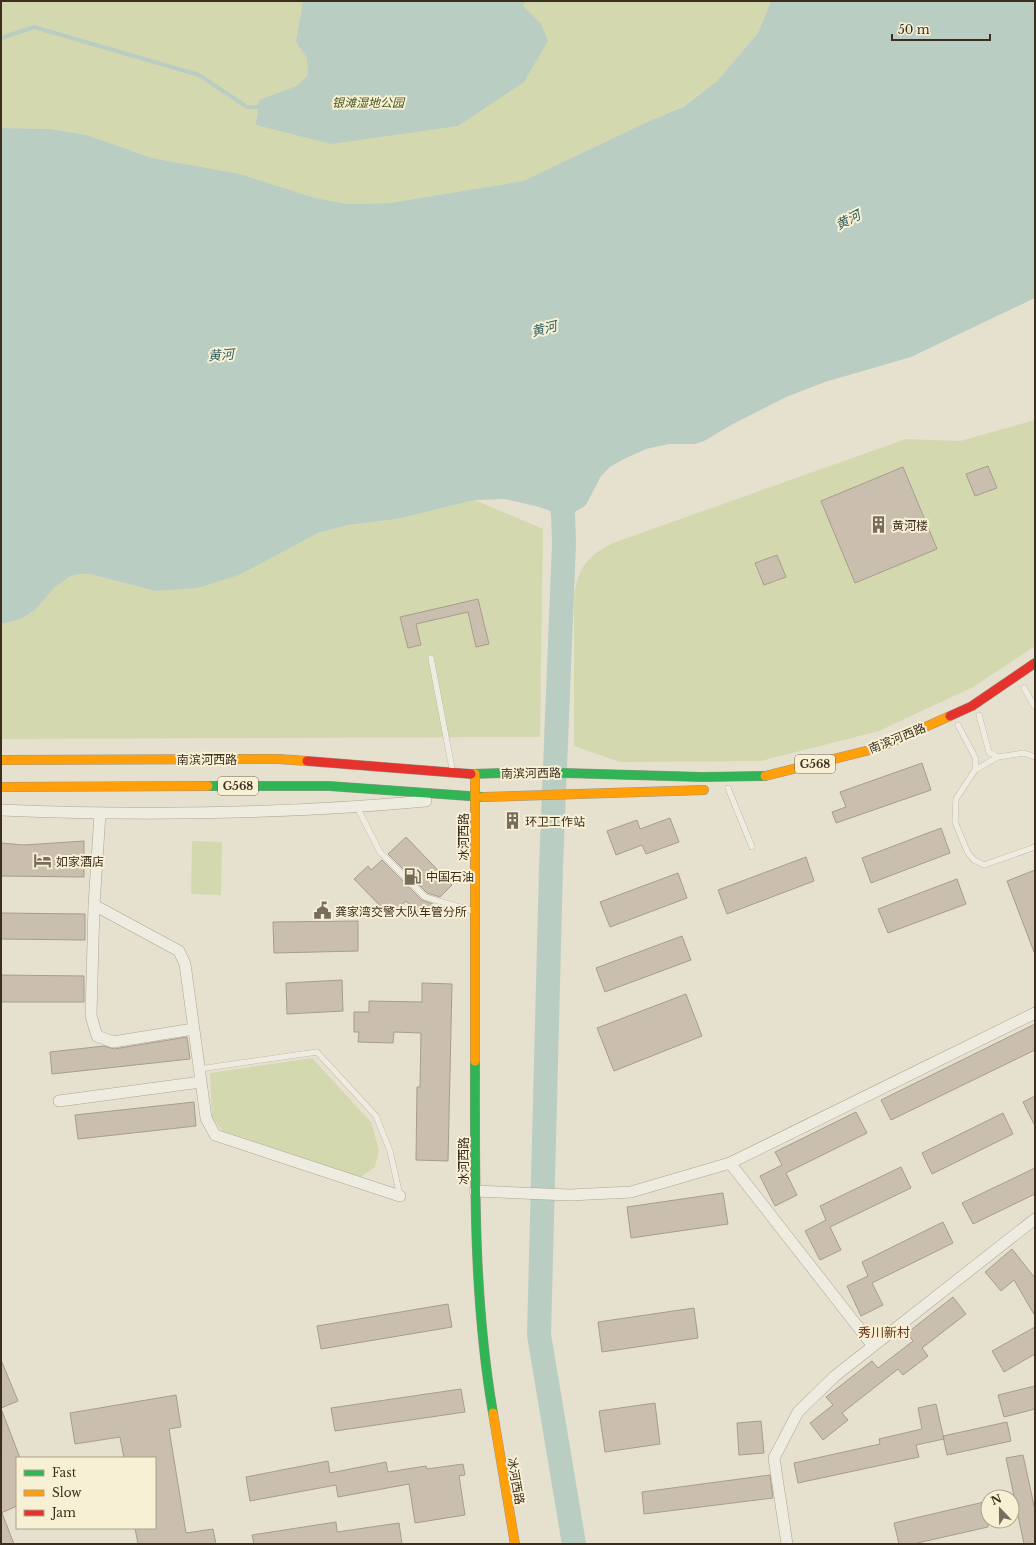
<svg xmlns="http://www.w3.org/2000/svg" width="1036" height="1545" viewBox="0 0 1036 1545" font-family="'Libre Baskerville','Noto Sans SC',serif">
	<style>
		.green { fill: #d4d8af }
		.water { fill: #b9cdc2 }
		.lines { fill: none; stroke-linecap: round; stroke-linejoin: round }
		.stream { stroke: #b9cdc2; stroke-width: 4 }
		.river { stroke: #b9cdc2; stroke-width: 24 }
		.building { fill: #cabfaf; stroke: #a79c8d }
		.lane-casing { stroke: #aca596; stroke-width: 6 }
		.street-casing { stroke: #aca596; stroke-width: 12 }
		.fast-casing { stroke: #9b9587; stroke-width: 10 }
		.slow-casing { stroke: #9b9587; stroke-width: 10 }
		.jam-casing { stroke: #9b9587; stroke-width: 10 }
		.lane { stroke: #eeebe0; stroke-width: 5.5 }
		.street { stroke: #eeebe0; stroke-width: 11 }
		.fast { stroke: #30b455; stroke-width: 9 }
		.slow { stroke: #ff9f0a; stroke-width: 9 }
		.jam { stroke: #e5322d; stroke-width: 9 }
		.labels { text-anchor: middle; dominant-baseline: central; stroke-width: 4; stroke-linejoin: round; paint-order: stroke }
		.shield { fill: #f8f0d4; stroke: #746855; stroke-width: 1 }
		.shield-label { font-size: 11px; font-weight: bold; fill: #3c2e1e }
		.park-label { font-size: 12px; font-style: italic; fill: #485a23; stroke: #f8f0d4 }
		.poi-label { font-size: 12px; fill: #3c2e1e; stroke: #f8f0d4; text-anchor: start }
		.street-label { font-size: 12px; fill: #3c2e1e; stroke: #f8f0d4 }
		.water-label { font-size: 13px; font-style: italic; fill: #2c5d5d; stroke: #f8f0d4 }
		.neighbourhood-label { font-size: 13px; fill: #6c311a; stroke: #f8f0d4 }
	</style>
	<rect width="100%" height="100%" fill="#e6e1ce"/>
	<path class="green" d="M1,1H771L758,33L717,81L682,107L647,122L523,181L390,203L348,204L315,198L239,174L152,158L87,135L51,129L1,128Z
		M1035,420V646L973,687L879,731L761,761L620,762L574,746V597C578,568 587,556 613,543L906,439L960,441Z
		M475,500L543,529L540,737L1,739V624L21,619L35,610L55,587L69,577L79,574H90L155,591L289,548L318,533L348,525L397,519Z
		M192,841L222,842L221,895L191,894Z
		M312,1058L371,1122L379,1150L375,1167L359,1178L223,1131L212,1118L210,1073Z"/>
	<path class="water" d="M303,1H526L523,6L541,24L548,41L524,82L458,126L331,144L256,125L259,100L297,86L308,75L307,58L296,42Z
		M771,1H1035V298L911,357L825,382L786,397L733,424L704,441L695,444H669L646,449L624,459L610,467L601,476L586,505L575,512L563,515L536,506L505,499L475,500L397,519L348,525L318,533L239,575L197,588L155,591L90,574H79L69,577L55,587L35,610L21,619L1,624V128L51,129L87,135L152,158L240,174L315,198L348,204L390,203L523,181L647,122L683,107L717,81L758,33Z"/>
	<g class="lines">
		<path class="stream" d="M1,38L34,27L199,75L247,107H263"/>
		<path class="river" d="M558,482L563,515L564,543L551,867L539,1335L574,1544"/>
	</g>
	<path class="building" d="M988,466L997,488L975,496L966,474Z
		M903,467L937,549L855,583L821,501Z
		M777,555L786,577L764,585L755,563Z
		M478,599L489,644L476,647L468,612L416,624L421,645L408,648L400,617Z
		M922,763L931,790L836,823L832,812L846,807L840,792Z
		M670,818L679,842L646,854L642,845L616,855L607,831L637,820L640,829Z
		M941,828L950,853L871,883L862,858Z
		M406,837L452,885L440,897L427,893L388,854Z
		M84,841V877L1,876V843L24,845Z
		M806,857L814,881L727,914L718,890Z
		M382,860L422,900L433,904L420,916L406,901L390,916L354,879L368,866L371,870Z
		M1035,870V952H1034L1007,881Z
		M678,873L687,898L610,927L600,902Z
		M957,879L966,904L888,933L878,909Z
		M1,913L85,914V940L1,939Z
		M358,921V951L274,953L273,922Z
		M682,936L691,960L605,992L596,968Z
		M1,975L84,976V1002H1Z
		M342,980L343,1011L287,1014L286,983Z
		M422,983L452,984L448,1161L416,1160L417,1087H420L421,1033L394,1032L393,1043L358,1042L359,1032H354V1012H369V1001L422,1002Z
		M686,994L702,1036L614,1071L597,1028Z
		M1035,1024V1050L891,1120L881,1100Z
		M187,1037L190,1059L52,1074L50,1052L104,1046L114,1049Z
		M1035,1096V1126L1023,1102Z
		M194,1102L196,1126L78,1139L75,1115Z
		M856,1112L867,1133L786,1173L797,1195L775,1206L760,1176L782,1165L775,1152Z
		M1003,1113L1013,1134L932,1174L922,1153Z
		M901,1167L911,1188L830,1227L841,1250L820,1260L805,1231L826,1220L820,1206Z
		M1035,1168V1194L973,1224L962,1203Z
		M723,1193L728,1224L631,1238L627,1207Z
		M943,1222L953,1243L872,1283L883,1305L861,1316L847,1286L868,1276L862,1262Z
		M1012,1249L1035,1278V1316L1014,1280L1001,1291L985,1272Z
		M953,1297L966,1314L922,1348L928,1356L903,1375L898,1369L842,1413L848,1420L823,1440L810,1423L833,1405L826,1397L872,1361L878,1368L913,1341L907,1333Z
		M448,1304L452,1327L321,1349L317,1326Z
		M694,1308L698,1338L602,1352L598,1322Z
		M1035,1327V1354L1004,1372L992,1351Z
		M1,1360L18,1401L1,1408Z
		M1035,1386V1409L1004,1417L998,1395Z
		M461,1389L465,1412L335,1431L331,1408Z
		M176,1395L181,1427L169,1429L186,1533L213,1529L216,1544H138L135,1528H155V1458H124L120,1437L75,1444L70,1413Z
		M655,1403L660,1444L605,1452L599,1411Z
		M936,1404L944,1439L916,1445L919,1457L798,1483L794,1463L880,1444L879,1439L922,1429L918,1408Z
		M2,1411L20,1458H17V1506L1,1513Z
		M761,1421L764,1453L739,1455L737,1423Z
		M1007,1422L1011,1441L947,1455L943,1436Z
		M1023,1455L1035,1510V1544H1024L1006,1458Z
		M328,1461L330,1473L386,1462L388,1472L426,1466L427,1469L463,1464L465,1475L459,1476L465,1515L415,1523L409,1484L338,1497L336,1485L250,1501L246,1477Z
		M770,1475L773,1498L644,1514L642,1492Z
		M988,1501V1527L913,1544H899L894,1523Z
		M1,1513H2L14,1544H1Z
		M336,1522L337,1532L399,1523L402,1544H254L252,1535Z"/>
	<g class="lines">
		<defs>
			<path id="lane" d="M431,658L452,768
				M1024,688L1035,707
				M979,715L989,752L998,757L1024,753L1035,757
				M958,725L976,759L975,770L956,799L955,822L968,853L974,860L984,865L1035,847
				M975,770L998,757
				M728,788L752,847
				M357,807L380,852L425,897L473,911
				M199,1069L317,1052L376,1116L390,1151L400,1196"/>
			<path id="street" d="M1,810C142,816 285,814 426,801
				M100,814L94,905L91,1016L97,1036L113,1042L193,1029
				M94,905L179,951L185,964L206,1118L215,1135L400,1196
				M59,1101L201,1082
				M475,1191L570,1195L631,1192L730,1163
				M873,1346L730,1163L1035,1013
				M787,1544L774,1458L798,1412L835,1376L1035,1219"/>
			<path id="fast" d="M471,774L530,772L702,777L765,776
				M208,786H329L483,797
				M475,1061C475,1178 473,1297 493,1413"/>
			<path id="slow" d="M1,760L278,759L307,761
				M475,774V1061
				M765,776L878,748L950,716
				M1,787L208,786
				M483,797L704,790
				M493,1413L515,1544"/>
			<path id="jam" d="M950,716L972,706L1035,663
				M307,761L471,774"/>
		</defs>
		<use href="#lane" class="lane-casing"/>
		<use href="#street" class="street-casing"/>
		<use href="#fast" class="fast-casing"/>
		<use href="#slow" class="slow-casing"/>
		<use href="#jam" class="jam-casing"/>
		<use href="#lane" class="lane"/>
		<use href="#street" class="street"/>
		<use href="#fast" class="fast"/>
		<use href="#slow" class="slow"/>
		<use href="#jam" class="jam"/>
	</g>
	<defs>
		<symbol id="building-bare" viewBox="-9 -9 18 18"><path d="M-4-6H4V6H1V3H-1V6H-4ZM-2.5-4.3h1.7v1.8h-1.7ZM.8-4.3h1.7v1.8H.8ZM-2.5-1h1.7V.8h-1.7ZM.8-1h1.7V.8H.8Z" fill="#786d5c" stroke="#f8f0d4" stroke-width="2.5" paint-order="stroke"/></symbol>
		<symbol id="hotel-bare" viewBox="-9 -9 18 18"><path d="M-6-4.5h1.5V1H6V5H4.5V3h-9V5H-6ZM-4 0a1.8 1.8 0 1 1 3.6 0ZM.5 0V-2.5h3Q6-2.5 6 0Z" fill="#786d5c" stroke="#f8f0d4" stroke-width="2.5" paint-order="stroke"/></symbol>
		<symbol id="fuel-bare" viewBox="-9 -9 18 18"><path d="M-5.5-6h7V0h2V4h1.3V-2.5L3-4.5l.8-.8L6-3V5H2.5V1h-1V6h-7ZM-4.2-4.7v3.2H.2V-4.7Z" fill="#786d5c" stroke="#f8f0d4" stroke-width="2.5" paint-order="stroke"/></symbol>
		<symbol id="civic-bare" viewBox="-9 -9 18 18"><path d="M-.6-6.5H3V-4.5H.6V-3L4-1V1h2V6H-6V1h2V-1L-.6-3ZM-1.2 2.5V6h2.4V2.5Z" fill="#786d5c" stroke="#f8f0d4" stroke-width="2.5" paint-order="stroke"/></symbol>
	</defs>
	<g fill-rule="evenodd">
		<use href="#building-bare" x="866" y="512" width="25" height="25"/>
		<use href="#building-bare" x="500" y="808" width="25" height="25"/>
		<use href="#hotel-bare" x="30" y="848" width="25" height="25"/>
		<use href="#fuel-bare" x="400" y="864" width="25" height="25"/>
		<use href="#civic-bare" x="310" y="898" width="25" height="25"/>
	</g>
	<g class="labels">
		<g class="shield">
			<rect x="795" y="755" width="40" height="18" rx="3"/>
			<rect x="218" y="777" width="40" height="18" rx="3"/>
		</g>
		<g class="shield-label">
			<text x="815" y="764">G568</text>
			<text x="238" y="786">G568</text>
		</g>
		<g class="park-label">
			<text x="368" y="102">银滩湿地公园</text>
		</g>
		<g class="poi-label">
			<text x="892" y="525">黄河楼</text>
			<text x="525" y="821">环卫工作站</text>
			<text x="56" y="861">如家酒店</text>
			<text x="426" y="876">中国石油</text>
			<text x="335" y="911">龚家湾交警大队车管分所</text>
		</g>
		<g class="street-label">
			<text transform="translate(897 738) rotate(-22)">南滨河西路</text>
			<text x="207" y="759">南滨河西路</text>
			<text transform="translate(531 773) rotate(-1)">南滨河西路</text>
			<text transform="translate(463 837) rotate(-90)">冰河西路</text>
			<text transform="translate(463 1161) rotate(-90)">冰河西路</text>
			<text transform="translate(516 1481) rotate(80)">冰河西路</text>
		</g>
		<g class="water-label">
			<text transform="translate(848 220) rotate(-27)">黄河</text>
			<text transform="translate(544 329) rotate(-14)">黄河</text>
			<text transform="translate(221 355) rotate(-4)">黄河</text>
		</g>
		<g class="neighbourhood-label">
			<text x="884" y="1332">秀川新村</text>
		</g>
	</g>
	<rect width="1036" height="1545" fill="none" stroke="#3c2e1e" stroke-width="4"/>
	<rect x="16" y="1457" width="140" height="72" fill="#f8f0d4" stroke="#ada28b"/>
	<rect x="24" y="1470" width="20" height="6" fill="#30b455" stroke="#ada28b"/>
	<text x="52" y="1477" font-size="12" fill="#3c2e1e">Fast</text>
	<rect x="24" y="1490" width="20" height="6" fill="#ff9f0a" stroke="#ada28b"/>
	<text x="52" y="1497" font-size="12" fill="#3c2e1e">Slow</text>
	<rect x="24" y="1510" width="20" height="6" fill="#e5322d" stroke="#ada28b"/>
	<text x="52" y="1517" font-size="12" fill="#3c2e1e">Jam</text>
	<g transform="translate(1000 1509) rotate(338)"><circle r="19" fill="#f8f0d4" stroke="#ada28b"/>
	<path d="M0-3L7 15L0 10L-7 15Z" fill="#786d5c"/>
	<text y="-6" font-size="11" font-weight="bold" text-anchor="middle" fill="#3c2e1e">N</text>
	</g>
	<path d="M892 34v6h98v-6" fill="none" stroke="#3c2e1e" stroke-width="2"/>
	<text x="898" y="34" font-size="12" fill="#3c2e1e" stroke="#f8f0d4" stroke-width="3" paint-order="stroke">50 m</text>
</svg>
